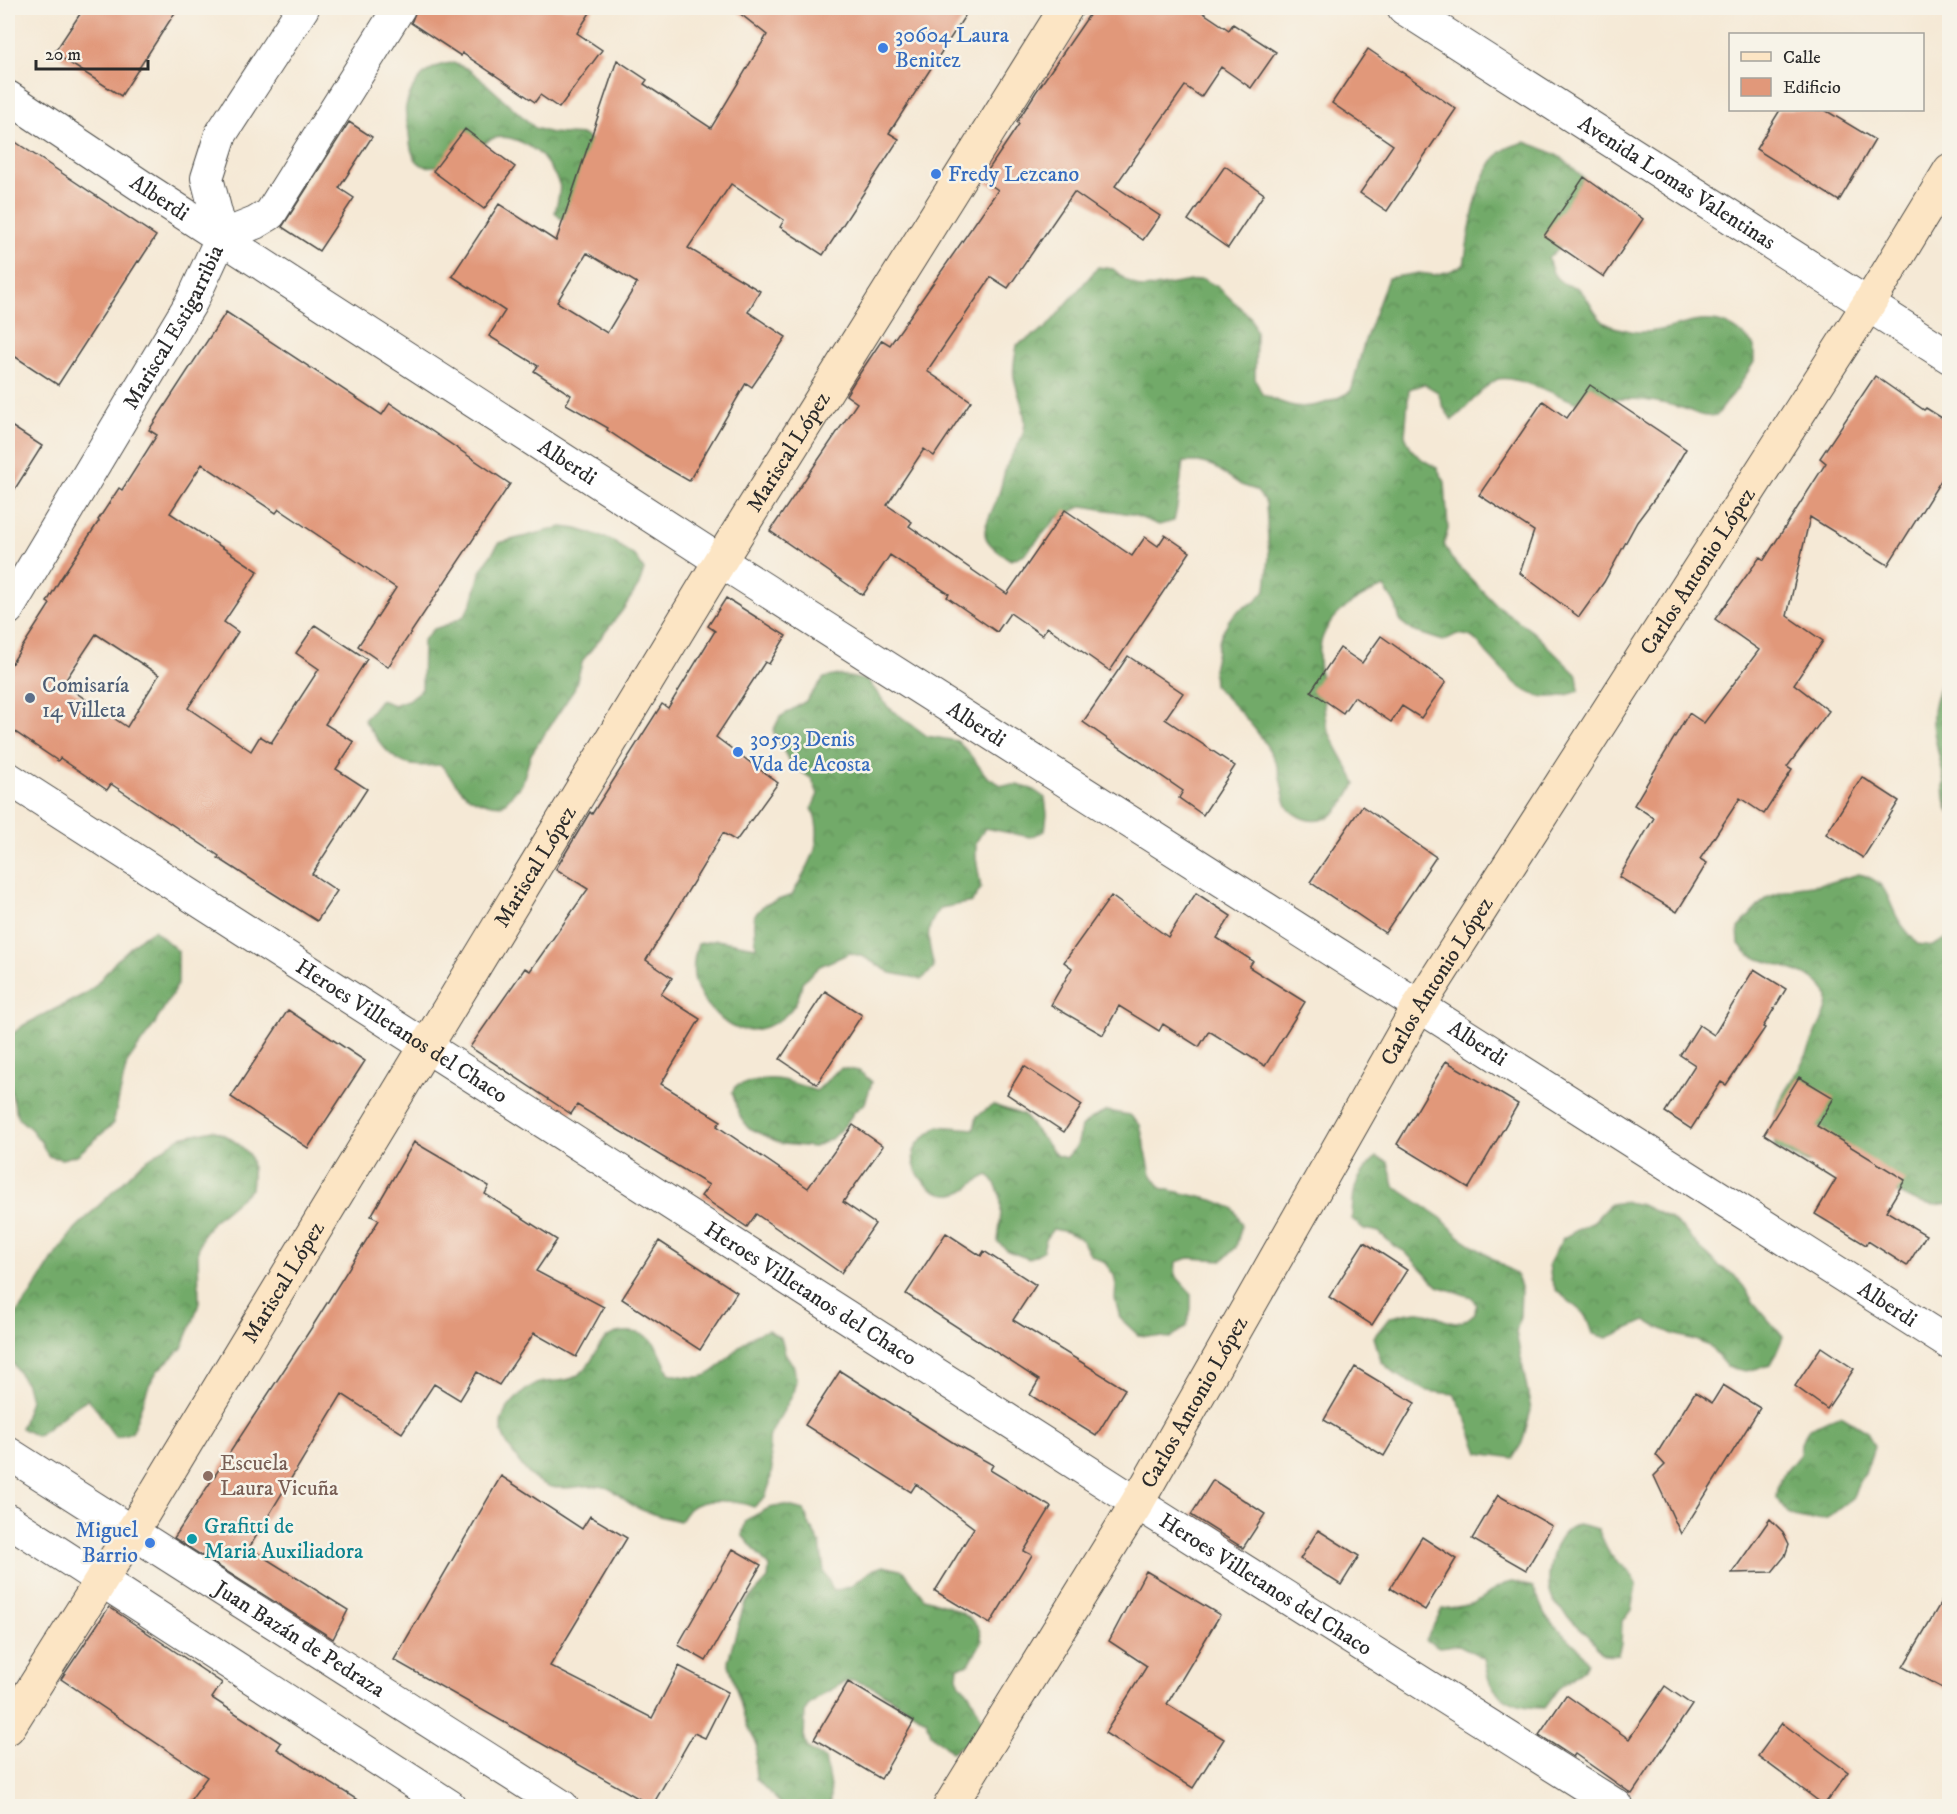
<svg xmlns="http://www.w3.org/2000/svg" width="1957" height="1814" viewBox="0 0 1957 1814" font-family="'IM FELL DW Pica',serif">
	<style>
		.forest { fill: url(#forest-crowns); stroke: #4e6a4a; stroke-width: 1.5 }
		.building { fill: #e1987a; fill-rule: evenodd }
		.lines { fill: none; stroke-linecap: round; stroke-linejoin: round }
		.minor-casing { stroke: #494845; stroke-width: 34 }
		.tertiary-casing { stroke: #494845; stroke-width: 35 }
		.secondary-casing { stroke: #494845; stroke-width: 35 }
		.minor { stroke: #fff; stroke-width: 32 }
		.tertiary { stroke: #fff; stroke-width: 33 }
		.secondary { stroke: #fce5c4; stroke-width: 33 }
		.shop-dot { fill: #3f7fe0; stroke: #f7f3e8; stroke-width: 2 }
		.service-dot { fill: #5c6f8a; stroke: #f7f3e8; stroke-width: 2 }
		.education-dot { fill: #8d6e63; stroke: #f7f3e8; stroke-width: 2 }
		.culture-dot { fill: #0f9aa8; stroke: #f7f3e8; stroke-width: 2 }
		.labels { text-anchor: middle; dominant-baseline: central; stroke-width: 5; stroke-linejoin: round; paint-order: stroke }
		.shop-label { font-size: 22px; fill: #366cbe; stroke: #f7f3e8; text-anchor: start }
		.street-label { font-size: 22px; fill: #2b2b2b; stroke: #f7f3e8 }
		.service-label { font-size: 22px; fill: #4e5e75; stroke: #f7f3e8; text-anchor: start }
		.education-label { font-size: 22px; fill: #785e54; stroke: #f7f3e8; text-anchor: start }
		.culture-label { font-size: 22px; fill: #0d838f; stroke: #f7f3e8; text-anchor: start }
	</style>
	<defs>
		<pattern id="forest-crowns" width="20" height="18" patternUnits="userSpaceOnUse" patternTransform="scale(1.5)"><rect width="20" height="18" fill="#72aa69"/><path d="M2 6a3 3 0 1 1 6 0M12 15a3 3 0 1 1 6 0" fill="none" stroke="#5e8b57"/></pattern>
	</defs>
	<rect width="100%" height="100%" fill="#f7f3e8"/>
	<filter id="ink" filterUnits="userSpaceOnUse"><feTurbulence type="fractalNoise" baseFrequency=".0167" numOctaves="2"/><feDisplacementMap in="SourceGraphic" scale="12" xChannelSelector="R" yChannelSelector="G"/><feConvolveMatrix kernelMatrix="1 2 1 2 8 2 1 2 1" color-interpolation-filters="sRGB"/></filter>
	<filter id="wash" filterUnits="userSpaceOnUse"><feTurbulence type="fractalNoise" baseFrequency=".008" numOctaves="4" result="noise"/><feDisplacementMap in="SourceGraphic" scale="24" xChannelSelector="R" yChannelSelector="G"/><feGaussianBlur stdDeviation="1.35" result="paint"/><feColorMatrix in="noise" values="0 0 0 0 0 0 0 0 0 0 0 0 0 0 0 0 0 1.4 0 .05"/><feComposite in="paint" operator="in"/></filter>
	<g filter="url(#wash)">
		<rect width="100%" height="100%" fill="#f5e9d6"/>
		<path class="forest" d="M453,63L468,69L481,79L535,128L551,133L584,135L597,145L574,225L560,218L555,212C562,183 563,187 546,162C537,148 510,132 491,139C485,141 483,148 478,151C469,157 431,171 422,165C411,159 410,144 409,133C408,125 404,113 406,106C412,82 428,64 453,63Z
			M1525,142C1560,154 1566,159 1591,186L1581,228L1548,258C1551,269 1554,279 1565,284C1571,287 1577,285 1581,291C1591,301 1593,315 1605,323C1610,326 1617,328 1622,329C1672,345 1706,291 1754,346V362L1737,389L1717,415C1697,418 1699,413 1682,408C1649,399 1617,394 1585,406C1566,399 1517,375 1498,379C1495,380 1489,385 1486,387C1474,397 1466,410 1452,420L1443,407L1438,392L1424,384L1409,389L1405,435L1412,450L1423,460L1437,468L1445,482L1448,529L1444,544L1451,558L1495,604L1533,632L1577,675L1579,691C1531,709 1518,686 1487,654C1483,649 1477,640 1471,637C1467,635 1461,635 1457,634L1443,641L1413,631L1400,621L1396,605L1384,587C1358,596 1325,616 1320,647C1317,662 1321,678 1323,693C1324,704 1324,719 1328,730C1336,748 1347,765 1356,783C1344,803 1332,827 1305,819C1298,817 1290,812 1287,806C1281,792 1282,775 1275,761C1261,731 1237,708 1214,686L1213,669L1220,637L1229,620L1240,609L1255,602L1266,589L1269,557L1266,503L1256,490L1241,485L1213,466L1199,462H1183C1180,482 1179,502 1174,521L1159,525L1131,514L1083,506L1057,518L1025,554L1011,560C972,536 985,531 998,496C1002,486 1003,474 1007,465C1013,450 1025,439 1025,422C1024,406 1017,392 1014,377C1012,367 1016,354 1017,345L1045,329L1098,267L1113,269L1126,280L1140,288L1155,287L1203,279L1218,287L1251,318L1256,333L1255,379L1262,394C1271,398 1280,403 1290,405C1309,411 1334,401 1351,391L1364,343L1388,278L1419,273L1434,275L1450,271L1464,265C1469,234 1475,182 1496,157C1504,148 1514,145 1525,142Z
			M562,527L577,529L609,539L636,557L644,570L639,585L622,611L583,660L574,690L531,754L522,784L503,805C466,804 463,791 441,765C432,765 421,767 412,765C390,762 375,736 364,720L380,700L394,705L410,699L422,689L423,640L434,629L449,624L464,616L472,602L481,570L499,543Z
			M1949,667V811C1943,801 1945,786 1943,775C1934,727 1923,714 1949,667Z
			M839,675L868,681L888,707L927,736L957,741L968,752L987,777L1001,785H1017L1032,789L1045,798L1047,814L1045,831L1030,837L985,828L976,842V858L981,888L972,902L941,908C922,930 929,942 934,968L922,979L891,973L864,957L850,953L820,966L802,982C800,1013 766,1037 735,1028C726,1025 720,1018 713,1011C693,990 689,971 698,944L717,940L756,947L754,916L764,905L792,895C809,865 826,842 812,808L818,794L812,779L799,770L788,759L773,731L780,717L806,701L824,678Z
			M1859,874C1888,882 1885,894 1897,917C1902,927 1911,935 1917,944L1933,946L1949,937V1203L1936,1205L1920,1203L1893,1191L1853,1166L1807,1163L1777,1149C1765,1108 1787,1092 1804,1060C1810,1049 1814,1037 1819,1026C1823,1019 1828,1008 1828,1000C1828,974 1771,965 1752,956C1746,954 1743,948 1739,944L1738,928L1766,898L1796,887L1828,883Z
			M154,930L178,951V984L154,1025L127,1063L113,1124L77,1155L62,1159L48,1156L41,1142L31,1129L18,1118L10,1088L8,1063V1048L11,1035L24,1025L83,995L95,986L116,961L140,938Z
			M842,1068L859,1071L872,1082L865,1103L854,1112L846,1124L831,1139L814,1147L782,1144L747,1127L740,1116L732,1092L736,1086C772,1074 781,1078 816,1091C826,1084 831,1073 842,1068Z
			M993,1105L1023,1115L1056,1155L1066,1158L1077,1146L1082,1127L1090,1119L1107,1111L1130,1115L1140,1125L1151,1174L1161,1188L1213,1200L1233,1208L1242,1224L1236,1247L1223,1260L1189,1258L1176,1262L1175,1275L1191,1293V1309L1187,1326L1170,1338L1138,1335L1120,1318L1115,1299L1116,1285L1114,1275L1105,1263L1091,1255L1080,1238L1067,1232L1053,1229L1046,1238L1043,1251L1029,1259L1008,1251L998,1242C1000,1217 1007,1195 989,1175C975,1179 969,1192 954,1194C930,1198 904,1167 917,1145C921,1138 932,1132 938,1126L974,1129L977,1116Z
			M213,1130C225,1135 241,1144 249,1155C254,1164 252,1180 251,1189L212,1222L203,1234L198,1250L199,1303L194,1319L182,1348L158,1370L149,1385L132,1432L116,1437C104,1424 101,1412 88,1399C69,1408 55,1425 36,1436L21,1428L30,1400L26,1384L10,1359L8,1325L31,1294L56,1254L75,1229L142,1163L181,1137Z
			M1376,1157L1388,1162L1394,1186L1441,1218L1460,1237L1516,1274L1521,1287L1520,1316L1516,1332L1531,1410L1522,1443L1513,1458L1479,1453L1463,1410L1454,1394L1427,1391L1396,1375L1381,1361L1374,1337L1390,1317C1399,1316 1409,1312 1418,1312C1443,1312 1450,1336 1475,1313L1476,1305L1472,1297L1438,1286L1404,1251L1394,1246L1379,1232L1364,1229L1352,1219C1353,1188 1354,1179 1376,1157Z
			M1625,1202L1642,1205L1669,1218L1681,1227L1706,1254L1719,1266L1734,1275L1744,1287L1754,1303L1783,1337L1771,1365L1746,1371L1727,1367L1709,1346L1695,1340L1673,1334L1645,1321L1607,1338L1593,1334L1589,1322L1583,1313L1556,1290L1551,1279L1549,1264L1563,1238L1594,1221L1610,1204Z
			M768,1330L781,1338L785,1353L794,1367L796,1381L792,1396L768,1438L772,1467L770,1483L765,1497L754,1507C737,1501 704,1496 689,1509C686,1512 683,1517 680,1521C666,1518 649,1514 636,1507C627,1503 619,1494 610,1489C592,1481 570,1491 551,1487C546,1485 538,1482 534,1479C524,1470 500,1439 501,1425C501,1412 517,1397 527,1389C541,1377 561,1385 575,1377C601,1363 592,1329 632,1332C656,1334 660,1354 669,1373C717,1388 717,1362 750,1338C755,1334 762,1332 768,1330Z
			M1841,1415L1867,1431L1874,1447L1865,1474L1859,1481L1853,1498L1827,1518L1809,1520L1798,1518L1788,1513L1776,1498L1777,1488L1783,1475L1800,1454L1801,1443L1809,1428Z
			M784,1505L804,1510L810,1526L820,1543L824,1571L833,1591L849,1587L872,1570L883,1566L904,1571L924,1598C939,1602 969,1613 978,1627C980,1631 981,1636 982,1641L969,1664L958,1667L957,1677L960,1684L969,1693L984,1723L970,1741L951,1752L931,1734L927,1721L875,1688L853,1680L841,1684L825,1693L807,1707L805,1713L804,1740L809,1750L825,1759L830,1787V1805L827,1806H783L756,1779L755,1764L757,1744L747,1726L728,1661L744,1605L768,1579L769,1567L742,1535L746,1520L769,1508Z
			M1578,1524L1598,1529L1610,1555L1630,1572L1636,1586L1631,1609L1622,1621L1621,1644L1618,1654C1594,1657 1601,1647 1587,1634C1576,1624 1562,1613 1554,1601C1543,1584 1552,1544 1566,1531C1569,1528 1574,1526 1578,1524Z
			M1513,1582L1533,1587L1546,1617L1580,1650L1587,1662L1584,1669L1558,1689L1544,1708C1524,1708 1505,1704 1492,1686C1487,1680 1486,1666 1484,1658L1459,1645L1439,1647L1426,1640L1442,1609C1451,1607 1462,1607 1471,1604C1488,1598 1494,1584 1513,1582Z"/>
		<g id="blocks">
			<path class="building" d="M84,8H178L121,96L54,53Z
				M417,8H593L577,33L602,50L559,108L540,95L535,102L462,53L461,56L411,23Z
				M733,8H970L889,133L899,139L823,255L780,227L784,220L731,184L688,248L760,291L748,312L786,337L752,387L746,383L689,481L646,456L607,430L608,428L566,404L571,395L534,371L538,366L489,336L505,311L452,276L499,204L556,241L617,60L647,80L644,84L711,128L767,35ZM587,253L637,283L607,333L557,302Z
				M1094,8H1196L1229,30L1233,24L1276,52L1251,88L1221,67L1201,97L1185,86L1115,186L1160,216L1143,240L1074,192L1008,288L991,277L927,371L971,401L934,456L924,449L887,505L912,522L909,526L1007,594L1065,510L1132,556L1145,537L1158,546L1165,535L1190,552L1110,671L1047,627L1042,635L1010,613L997,632L947,597L949,594L890,555L863,595L770,531L857,403L846,395L854,382L882,340L890,345L998,190L982,179L1019,124L1017,122L1036,92Z
				M1368,49L1456,109L1387,211L1360,193L1393,145L1332,103Z
				M1780,110H1825L1875,140L1839,201L1756,149Z
				M349,122L372,137L339,188L354,198L319,251L282,227Z
				M465,129L515,167L484,209L433,171Z
				M8,137L156,236L139,262L138,261L58,385L8,352Z
				M1225,166L1264,194L1228,248L1188,220Z
				M1584,177L1643,219L1604,277L1544,236Z
				M226,312L382,415L390,403L510,484L388,667L358,646L396,588L279,509L276,513L202,464L170,513L258,571L224,622L238,632L188,708L251,751L260,736L271,743L319,669L296,653L315,625L367,659L325,724L354,742L336,769L367,789L312,874L337,891L317,921L263,887L218,858L219,856L111,784L107,790L60,758L58,761L8,727V669L50,604L47,602L61,578L99,521L98,520L119,488L122,490L157,435L149,430ZM96,634L159,675L127,727L63,684Z
				M1875,376L1924,410L1926,408L1950,423V466L1888,565L1810,517L1787,616L1823,641L1794,684L1829,711L1787,767L1792,770L1764,814L1740,798L1700,859L1707,863L1677,912L1619,877L1654,818L1634,805L1689,713L1704,723L1759,650L1715,619L1760,557L1764,560L1826,463L1820,458Z
				M1590,385L1686,449L1664,486L1637,522L1604,582L1579,617L1520,573L1534,531L1479,495L1543,401L1567,418Z
				M8,424L42,446L8,500Z
				M726,598L786,636L769,664L765,662L716,737L778,783L736,841L723,833L646,960L672,978L661,994L700,1019L661,1084L721,1121L717,1126L808,1188L853,1125L883,1146L843,1202L875,1224L841,1273L756,1214L747,1227L701,1196L709,1185L577,1105L571,1114L470,1047L525,968L530,971L588,889L556,869L590,812L592,814L662,704L668,708L715,631L708,626Z
				M1381,636L1446,682L1421,718L1402,706L1391,722L1354,697L1343,713L1311,691L1340,648L1362,663Z
				M1128,656L1183,693L1165,719L1235,766L1203,815L1179,798L1183,791L1083,722Z
				M1862,777L1899,801L1863,858L1826,834Z
				M1362,806L1436,857L1385,933L1310,882Z
				M1196,893L1231,916L1217,938L1253,961L1249,967L1305,1002L1265,1066L1209,1031L1199,1047L1163,1024L1159,1031L1119,1006L1103,1035L1051,1005L1072,968L1064,962L1111,896L1168,937Z
				M1754,969L1786,989L1763,1027L1765,1028L1726,1085L1721,1082L1691,1129L1665,1112L1695,1065L1680,1055L1699,1025L1714,1035Z
				M825,991L862,1015L817,1084L780,1059Z
				M288,1010L365,1061L308,1148L231,1097Z
				M1446,1061L1518,1104L1469,1188L1397,1144Z
				M1024,1066L1082,1105L1064,1132L1007,1094Z
				M1799,1077L1834,1098L1817,1126L1905,1180L1886,1211L1926,1235L1907,1266L1868,1241L1866,1245L1815,1214L1836,1179L1764,1134Z
				M414,1142L489,1186L485,1194L557,1240L536,1271L604,1307L576,1357L534,1333L499,1385L477,1372L460,1400L434,1384L402,1433L342,1394L249,1548L348,1610L333,1639L174,1538L312,1327L379,1220L371,1216Z
				M946,1233L981,1256L984,1251L1036,1285L1013,1320L1125,1389L1096,1436L1030,1395L1039,1380L906,1294Z
				M659,1241L737,1292L700,1350L622,1299Z
				M1364,1242L1407,1270L1372,1325L1329,1297Z
				M1821,1347L1854,1369L1827,1409L1795,1386Z
				M1355,1367L1415,1403L1384,1456L1324,1420Z
				M840,1371L957,1445L993,1465L990,1470L1051,1507L1024,1551L1032,1555L990,1624L935,1591L974,1528L916,1484L911,1492L805,1425Z
				M1723,1385L1760,1408L1681,1534L1654,1476L1665,1465L1656,1455L1695,1392L1712,1403Z
				M501,1476L582,1529L590,1516L627,1538L550,1666L652,1718L679,1666L728,1692L705,1738L694,1733L652,1806L394,1660Z
				M1213,1480L1265,1514L1243,1548L1191,1515Z
				M1498,1495L1552,1526L1526,1570L1472,1539Z
				M1770,1519L1783,1532L1789,1544L1785,1556L1772,1572L1732,1573Z
				M1318,1530L1359,1556L1341,1585L1300,1559Z
				M1422,1537L1456,1559L1425,1610L1390,1588Z
				M733,1549L761,1565L706,1661L678,1645Z
				M1146,1571L1220,1615L1167,1704L1224,1739L1193,1788L1105,1733L1147,1666L1109,1641Z
				M1950,1587V1692L1903,1667Z
				M109,1607L222,1683L212,1698L281,1743L277,1749L367,1806H186L207,1777L61,1679Z
				M848,1682L914,1721L881,1779L814,1739Z
				M1665,1686L1692,1705L1632,1794L1575,1754L1573,1757L1539,1735L1566,1695L1629,1739Z
				M1782,1723L1848,1772L1824,1805L1758,1756Z"/>
		</g>
	</g>
	<g filter="url(#ink)">
		<use href="#blocks" fill-opacity="0" stroke="#494845" stroke-width="1.5"/>
		<g class="lines">
			<defs>
				<g id="minor">
					<path id="s1" d="M8,97L143,187L720,561L1950,1344"/>
					<path d="M222,236L207,178L221,134L303,8"/>
					<path id="s2" d="M8,609L192,301L222,236L255,223L270,214L399,8"/>
					<path id="s3" d="M8,778L1137,1503L1617,1806"/>
					<path id="s4" d="M8,1453L562,1806"/>
					<path d="M8,1520L450,1806"/>
				</g>
				<g id="tertiary">
					<path id="s5" d="M1404,8L1950,357"/>
				</g>
				<g id="secondary">
					<path id="s6" d="M8,1728L135,1527L720,561L1066,8"/>
					<path id="s7" d="M950,1806L1137,1503L1419,1006L1868,305L1950,170"/>
				</g>
			</defs>
			<use href="#minor" class="minor-casing"/>
			<use href="#tertiary" class="tertiary-casing"/>
			<use href="#secondary" class="secondary-casing"/>
			<use href="#minor" class="minor"/>
			<use href="#tertiary" class="tertiary"/>
			<use href="#secondary" class="secondary"/>
		</g>
	</g>
	<g class="shop-dot">
		<circle cx="883" cy="48" r="6"/>
		<circle cx="936" cy="174" r="6"/>
		<circle cx="738" cy="752" r="6"/>
		<circle cx="150" cy="1543" r="6"/>
	</g>
	<circle class="service-dot" cx="30" cy="698" r="6"/>
	<circle class="education-dot" cx="208" cy="1476" r="6"/>
	<circle class="culture-dot" cx="192" cy="1539" r="6"/>
	<g class="labels">
		<g class="shop-label">
			<text x="895" y="35">30604 Laura<tspan x="895" dy="25">Benitez</tspan></text>
			<text x="948" y="174">Fredy Lezcano</text>
			<text x="750" y="739">30593 Denis<tspan x="750" dy="25">Vda de Acosta</tspan></text>
			<text x="138" y="1530" text-anchor="end">Miguel<tspan x="138" dy="25">Barrio</tspan></text>
		</g>
		<g class="street-label">
			<text stroke="none"><textPath href="#s5" startOffset="324">Avenida Lomas Valentinas</textPath></text>
			<text stroke="none"><textPath href="#s1" startOffset="182">Alberdi</textPath></text>
			<text stroke="none"><textPath href="#s2" startOffset="327">Mariscal Estigarribia</textPath></text>
			<text stroke="none"><textPath href="#s6" startOffset="1496">Mariscal López</textPath></text>
			<text stroke="none"><textPath href="#s1" startOffset="668">Alberdi</textPath></text>
			<text stroke="none"><textPath href="#s7" startOffset="1444">Carlos Antonio López</textPath></text>
			<text stroke="none"><textPath href="#s1" startOffset="1154">Alberdi</textPath></text>
			<text stroke="none"><textPath href="#s6" startOffset="1010">Mariscal López</textPath></text>
			<text stroke="none"><textPath href="#s7" startOffset="958">Carlos Antonio López</textPath></text>
			<text stroke="none"><textPath href="#s3" startOffset="468">Heroes Villetanos del Chaco</textPath></text>
			<text stroke="none"><textPath href="#s1" startOffset="1748">Alberdi</textPath></text>
			<text stroke="none"><textPath href="#s6" startOffset="524">Mariscal López</textPath></text>
			<text stroke="none"><textPath href="#s3" startOffset="954">Heroes Villetanos del Chaco</textPath></text>
			<text stroke="none"><textPath href="#s1" startOffset="2234">Alberdi</textPath></text>
			<text stroke="none"><textPath href="#s7" startOffset="472">Carlos Antonio López</textPath></text>
			<text stroke="none"><textPath href="#s3" startOffset="1494">Heroes Villetanos del Chaco</textPath></text>
			<text stroke="none"><textPath href="#s4" startOffset="346">Juan Bazán de Pedraza</textPath></text>
		</g>
		<g class="service-label">
			<text x="42" y="685">Comisaría<tspan x="42" dy="25">14 Villeta</tspan></text>
		</g>
		<g class="education-label">
			<text x="220" y="1463">Escuela<tspan x="220" dy="25">Laura Vicuña</tspan></text>
		</g>
		<g class="culture-label">
			<text x="204" y="1526">Grafitti de<tspan x="204" dy="25">Maria Auxiliadora</tspan></text>
		</g>
	</g>
	<rect width="1957" height="1814" fill="none" stroke="#f7f3e8" stroke-width="30"/>
	<rect x="1729" y="33" width="195" height="78" fill="#f7f3e8" stroke="#a5a39c" stroke-width="1.5"/>
	<rect x="1741" y="52" width="30" height="9" fill="#fce5c4" stroke="#a5a39c" stroke-width="1.5"/>
	<text x="1783" y="63" font-size="18" fill="#2b2b2b">Calle</text>
	<rect x="1741" y="78" width="30" height="18" fill="#e1987a" stroke="#a5a39c" stroke-width="1.5"/>
	<text x="1783" y="93" font-size="18" fill="#2b2b2b">Edificio</text>
	<path d="M36 60v9h112v-9" fill="none" stroke="#2b2b2b" stroke-width="3"/>
	<text x="45" y="60" font-size="18" fill="#2b2b2b" stroke="#f7f3e8" stroke-width="4.5" paint-order="stroke">20 m</text>
</svg>
